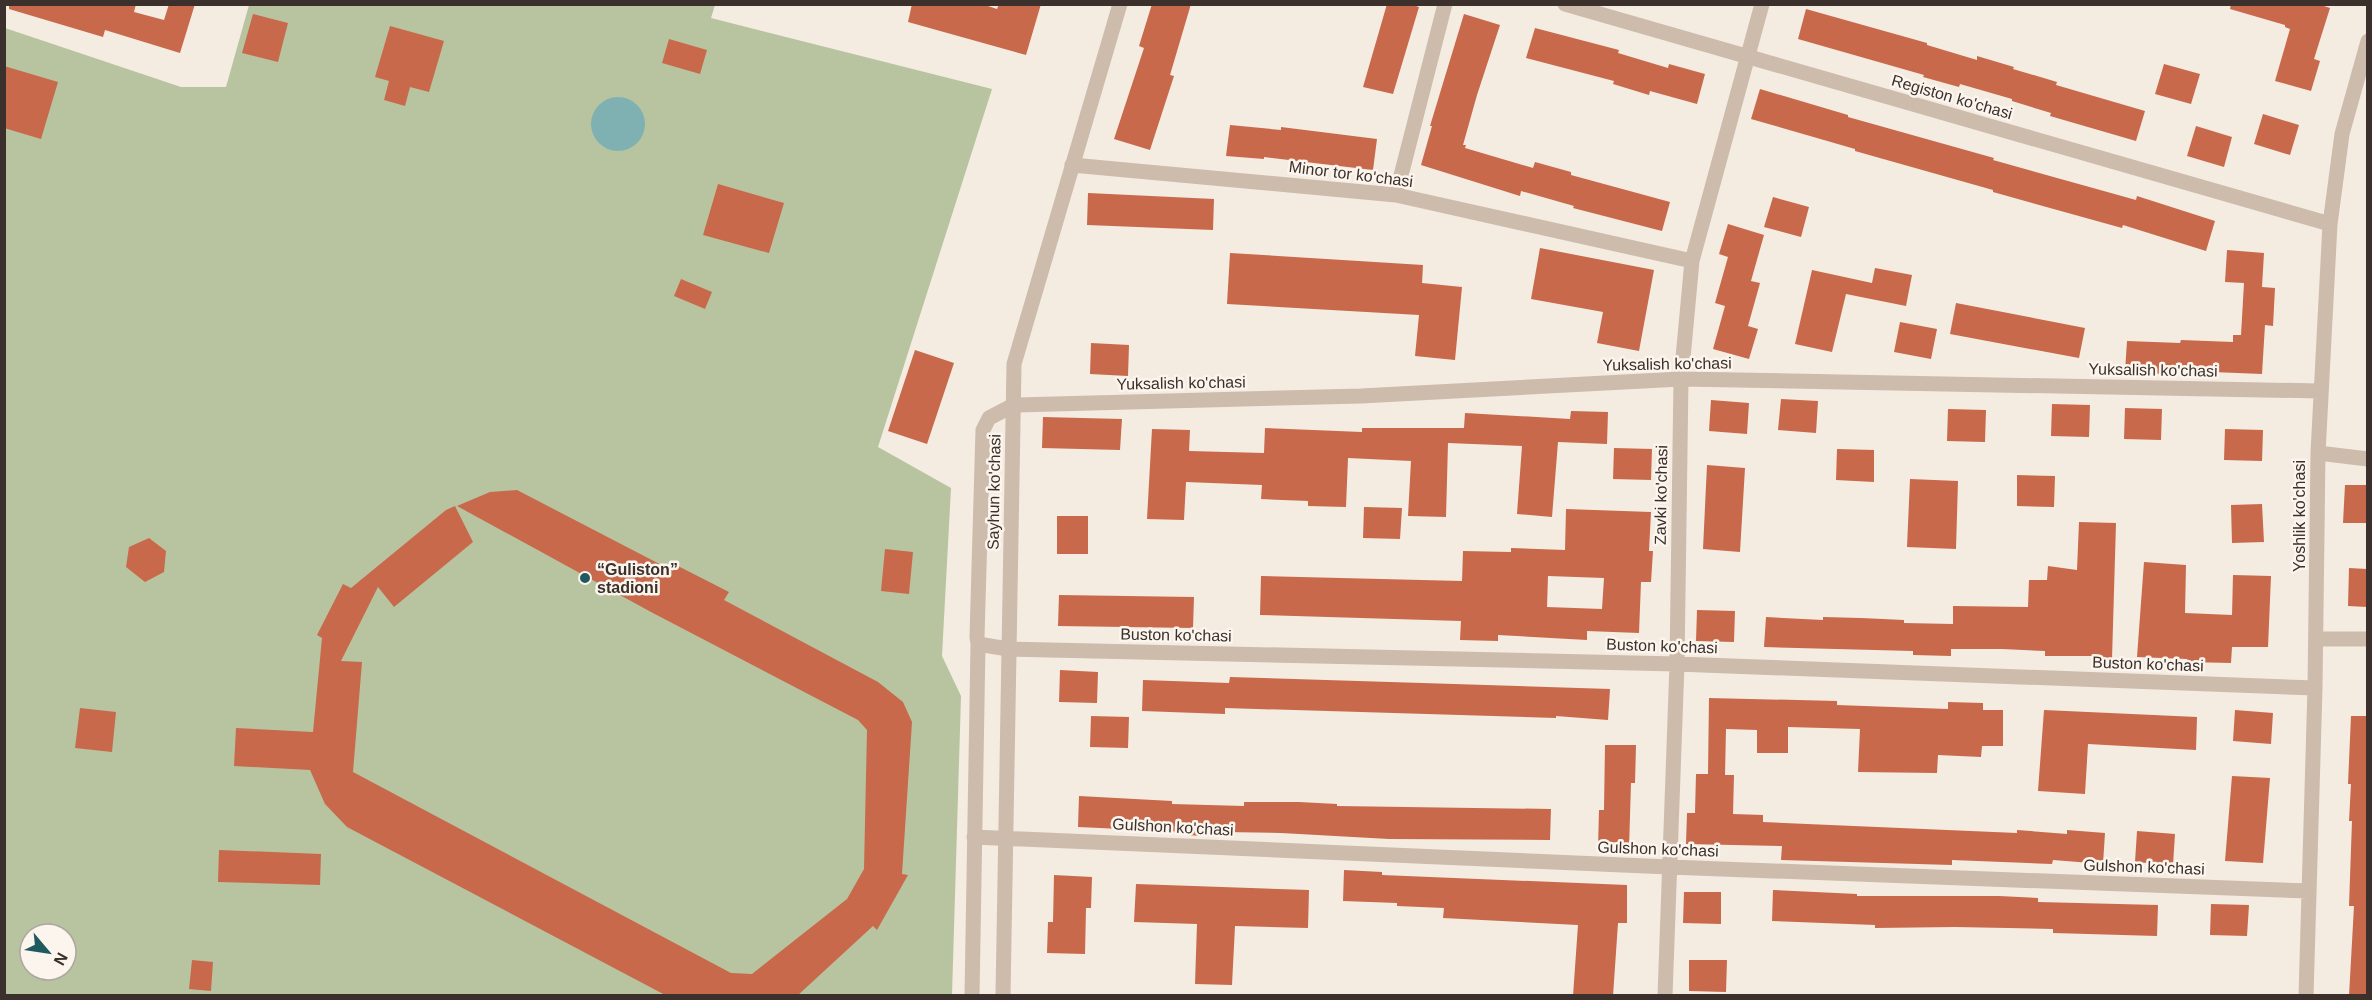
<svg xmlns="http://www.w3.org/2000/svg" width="2372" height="1000" viewBox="0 0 2372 1000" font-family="Arial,sans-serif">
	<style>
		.green { fill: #b8c4a0; fill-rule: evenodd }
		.water { fill: #7fb0b2 }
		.building { fill: #c8694b; fill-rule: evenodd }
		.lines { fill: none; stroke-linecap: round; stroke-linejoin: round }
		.minor { stroke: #cdbbac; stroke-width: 15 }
		.tertiary { stroke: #cdbbac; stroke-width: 15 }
		.poi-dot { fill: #1f5a5e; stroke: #fbf5ee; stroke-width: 2 }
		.labels { text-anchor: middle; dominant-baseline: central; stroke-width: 5; stroke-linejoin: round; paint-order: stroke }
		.street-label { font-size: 16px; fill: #3b302b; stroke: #fbf5ee }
		.poi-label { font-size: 16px; font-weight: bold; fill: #3b302b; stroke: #fbf5ee; text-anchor: start }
	</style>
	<rect width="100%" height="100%" fill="#f4ebe1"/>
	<path class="green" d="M249,5H715L711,18L992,89L878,447L951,488L942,656L961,696L952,995L5,996V28L181,87H226ZM30,934H66V970H30Z"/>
	<path class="water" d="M591 124a27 27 0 1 1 54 0a27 27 0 1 1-54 0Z"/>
	<path class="building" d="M9,4H136L134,12L164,20L169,4H195L180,53L105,30L103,37L9,9Z
		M912,4H982L997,9L999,4H1041L1026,55L908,22Z
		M1152,4H1191L1170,75L1174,76L1150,150L1114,139L1144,48L1139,46Z
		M1387,4H1410L1419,7L1393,94L1363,87Z
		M2231,4H2318L2330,8L2314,59L2320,61L2311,91L2275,81L2290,29L2285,27V25L2230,9Z
		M1806,9L1927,43V45L1977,60V56L2014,67L2013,69L2057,82L2056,85L2145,111L2136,141L2050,116L2051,113L2012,101V99L1960,84L1959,87L1923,77L1924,75L1798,39Z
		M253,14L288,23L278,62L242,53Z
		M1464,14L1500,25L1477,95L1463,145H1466L1465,148L1533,168L1535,162L1571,172V175L1670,202L1662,231L1573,208L1574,206L1521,191L1520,196L1421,165L1432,126H1430Z
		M390,26L444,41L429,92L410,87L405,106L384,100L389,81L375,77Z
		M1535,28L1619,50L1618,53L1668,68L1669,64L1705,74L1697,104L1650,91L1649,95L1613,84L1614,81L1526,58Z
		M669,39L707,50L700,74L662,63Z
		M2164,64L2200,74L2191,104L2155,94Z
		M4,66L58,82L41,139L4,128Z
		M1760,89L1848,115V117L1994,158L1993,160L2136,200L2137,196L2215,221L2206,251L2123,225L2122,228L1993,192V190L1855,151V149L1751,119Z
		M2263,114L2299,125L2290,155L2254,144Z
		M1230,125L1281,130V127L1377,139L1373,170L1264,157V159L1226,156Z
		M2196,126L2232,137L2224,167L2187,156Z
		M718,184L784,203L769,253L703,235Z
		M1088,193L1214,199L1213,230L1087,225Z
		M1773,197L1809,207L1801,237L1764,227Z
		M1728,224L1764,235L1751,281L1760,283L1748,326L1758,329L1749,359L1713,349L1725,306L1715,303L1728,257L1719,254Z
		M1540,248L1654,270L1639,351L1597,343L1603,312L1531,299Z
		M2227,250L2264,253L2262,287L2275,288L2273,326L2265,325L2262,374L2163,370V374L2125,372L2127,341L2180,343L2181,340L2233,342V335H2241L2244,283L2225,282Z
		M1230,253L1423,265L1422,283L1462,287L1455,360L1415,356L1419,315L1227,304Z
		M1875,268L1912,275L1906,306L1846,294L1832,352L1795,344L1812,270L1872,283Z
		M681,279L712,292L705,309L674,296Z
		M1956,303L2085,328L2079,358L1950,334Z
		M1900,322L1937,329L1931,359L1894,352Z
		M1091,343L1129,345L1128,376L1090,374Z
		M915,350L954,363L927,444L888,431Z
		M1781,399L1818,401L1816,433L1778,430Z
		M1711,400L1749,403L1747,434L1709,431Z
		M2052,404L2090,405L2089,437L2051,436Z
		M2125,408L2162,409L2161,440L2124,439Z
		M1948,409L1986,410L1985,442L1947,441Z
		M1571,411L1608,412L1607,444L1558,442L1552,517L1517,514L1522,446L1448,443L1446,517L1408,516L1411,461L1348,458L1346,507L1308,506V501L1261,499L1262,485L1186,482L1184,520L1147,519L1152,429L1190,430L1189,451L1264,453L1265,428L1362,432V428H1464L1465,413L1570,419Z
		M1043,417L1122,419L1120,450L1042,448Z
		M2225,429L2263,430L2262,461L2224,460Z
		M1614,448L1652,449L1651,480L1613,479Z
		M1837,449L1874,450V482L1836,480Z
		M1707,465L1745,468L1740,552L1703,549Z
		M2017,475L2055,476L2054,507L2017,506Z
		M1910,479L1958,481L1956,549L1907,547Z
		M2345,485H2367V523H2343Z
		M517,490L673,571L676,565L729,592L724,600L878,682L903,702L912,722L902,874L908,875L877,930L873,926L797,996H667L347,827L325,804L310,770L234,766L236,728L313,732L322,638L317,635L343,584L351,588L446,510L455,506L473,542L394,607L378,587L341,661L362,662L353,772L731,973L752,974L847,899L864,869L867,730L858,720L651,612L457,506L490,492Z
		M2262,504L2264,542L2232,543L2231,505Z
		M1364,507L1402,508L1400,539L1363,538Z
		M1566,509L1651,512L1649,551H1653L1651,582H1641L1639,633L1587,631V640L1498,635V641L1460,640L1461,621L1260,615L1261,576L1462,581L1463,551L1511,552V548L1565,550ZM1548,576L1604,578L1602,609L1547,607Z
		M1057,516H1088V554H1057Z
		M2079,522L2116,523L2112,659L2091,656H2045V651L2002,649H1951V656L1913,655V651L1764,647L1766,617L1823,620V617L1861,618L1904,620V623L1953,624V606L2028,607L2029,580H2047L2048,566L2077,570Z
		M149,538L166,551L164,572L145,582L126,567L129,547Z
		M885,549L913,552L909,594L881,591Z
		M2144,562L2186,565L2185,613L2232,615L2233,575L2271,576L2268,647H2232L2231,663L2187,662V659L2137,657Z
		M2349,568L2367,569V607L2348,606Z
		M1059,595L1194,597L1193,628L1058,626Z
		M1697,610L1735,611L1734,642L1696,641Z
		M1060,670L1098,672L1097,703L1059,702Z
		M1230,677L1610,689L1608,720L1556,716V718L1225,708V714L1142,711L1143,680L1229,683Z
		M1709,698L1837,701V705L1948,709V702L1983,703V710H2003V746H1982L1981,757L1938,755L1937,773L1858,772L1860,729L1788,727V753H1757V730L1726,729L1725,775H1734L1733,814L1763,815V822L2017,833V830L2067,834V830L2105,833L2103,864L2053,860L2052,864L1952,860V865L1781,860L1782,846L1686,844L1687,813H1695L1696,774H1708Z
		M80,708L116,712L112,752L75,748Z
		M2044,710L2197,717L2196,750L2088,744L2085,794L2038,791Z
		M2235,710L2273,713L2271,744L2233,741Z
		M1091,716L1129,717L1128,748L1090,747Z
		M2351,716H2367V996H2349L2354,906H2349L2352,821H2349L2351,784H2348Z
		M1605,745H1636L1635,783H1631L1629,849L1598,848L1599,810H1604Z
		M2232,776L2270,778L2263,863L2225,861Z
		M1079,796L1172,801V804L1244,806V802H1299L1337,804V806L1551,809L1550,840L1389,839L1281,833L1224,832V837L1186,835V832L1078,827Z
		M2137,831L2175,834L2173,865L2135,862Z
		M219,850L321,854L320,885L218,882Z
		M1344,870L1382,872V875L1627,885V923H1618L1613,996H1573L1578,925L1443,918L1444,908L1397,906V903L1343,901Z
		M1054,875L1092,877L1091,908H1086L1085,954L1047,953L1048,922H1053Z
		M1136,884L1309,890L1308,928L1235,926L1232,985L1195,984L1197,924L1134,922Z
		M1773,890L1857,894V896H1999L2038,898V902L2158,905L2157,936L2053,933V929L1955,927L1875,928V925L1772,921Z
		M1684,892H1721V924L1683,923Z
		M2211,904L2249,905L2247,936L2210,935Z
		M192,960L213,962L211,991L189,989Z
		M1689,960H1727L1726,992L1689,991Z"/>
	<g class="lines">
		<path class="minor" d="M1565,4L2330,224
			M1072,165L1396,195L1692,261
			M1396,195L1445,4
			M2318,453L2368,459
			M2316,639H2368
			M2315,688L1677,664L1008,649L978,644L977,637L983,430L989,418L1014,405L1361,396L1681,379L2320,391
			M974,837L1669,867L2309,891
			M972,996L978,644
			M1665,996L1677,664L1681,379L1692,261L1762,4
			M2306,996L2315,688L2318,453L2330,224L2342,134L2368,41"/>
		<path class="tertiary" d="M1003,996L1014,364L1120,4"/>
	</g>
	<circle class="poi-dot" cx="585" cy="578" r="6"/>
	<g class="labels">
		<g class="street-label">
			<text transform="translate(1952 97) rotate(16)">Registon ko'chasi</text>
			<text transform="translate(1351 174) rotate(7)">Minor tor ko'chasi</text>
			<text transform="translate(1667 364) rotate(-1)">Yuksalish ko'chasi</text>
			<text transform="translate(2153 370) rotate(1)">Yuksalish ko'chasi</text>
			<text transform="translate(1181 383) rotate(-1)">Yuksalish ko'chasi</text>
			<text transform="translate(994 492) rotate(-89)">Sayhun ko'chasi</text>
			<text transform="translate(1661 495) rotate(-89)">Zavki ko'chasi</text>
			<text transform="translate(2299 516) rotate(-90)">Yoshlik ko'chasi</text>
			<text transform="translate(1176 635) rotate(1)">Buston ko'chasi</text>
			<text transform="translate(1662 646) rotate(2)">Buston ko'chasi</text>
			<text transform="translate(2148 664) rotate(2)">Buston ko'chasi</text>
			<text transform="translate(1173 827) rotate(3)">Gulshon ko'chasi</text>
			<text transform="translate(1658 849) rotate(2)">Gulshon ko'chasi</text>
			<text transform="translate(2144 867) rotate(2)">Gulshon ko'chasi</text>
		</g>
		<g class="poi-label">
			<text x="597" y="569">“Guliston”<tspan x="597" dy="18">stadioni</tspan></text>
		</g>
	</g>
	<rect width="2372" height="1000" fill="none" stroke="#3b302b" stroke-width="12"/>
	<g transform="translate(48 952) rotate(119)"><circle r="28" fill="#fbf5ee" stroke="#aea6a0" stroke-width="1.5"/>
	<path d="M0-4.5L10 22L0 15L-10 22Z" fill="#1f5a5e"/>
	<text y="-9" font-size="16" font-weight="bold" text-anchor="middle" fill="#3b302b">N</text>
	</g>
</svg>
